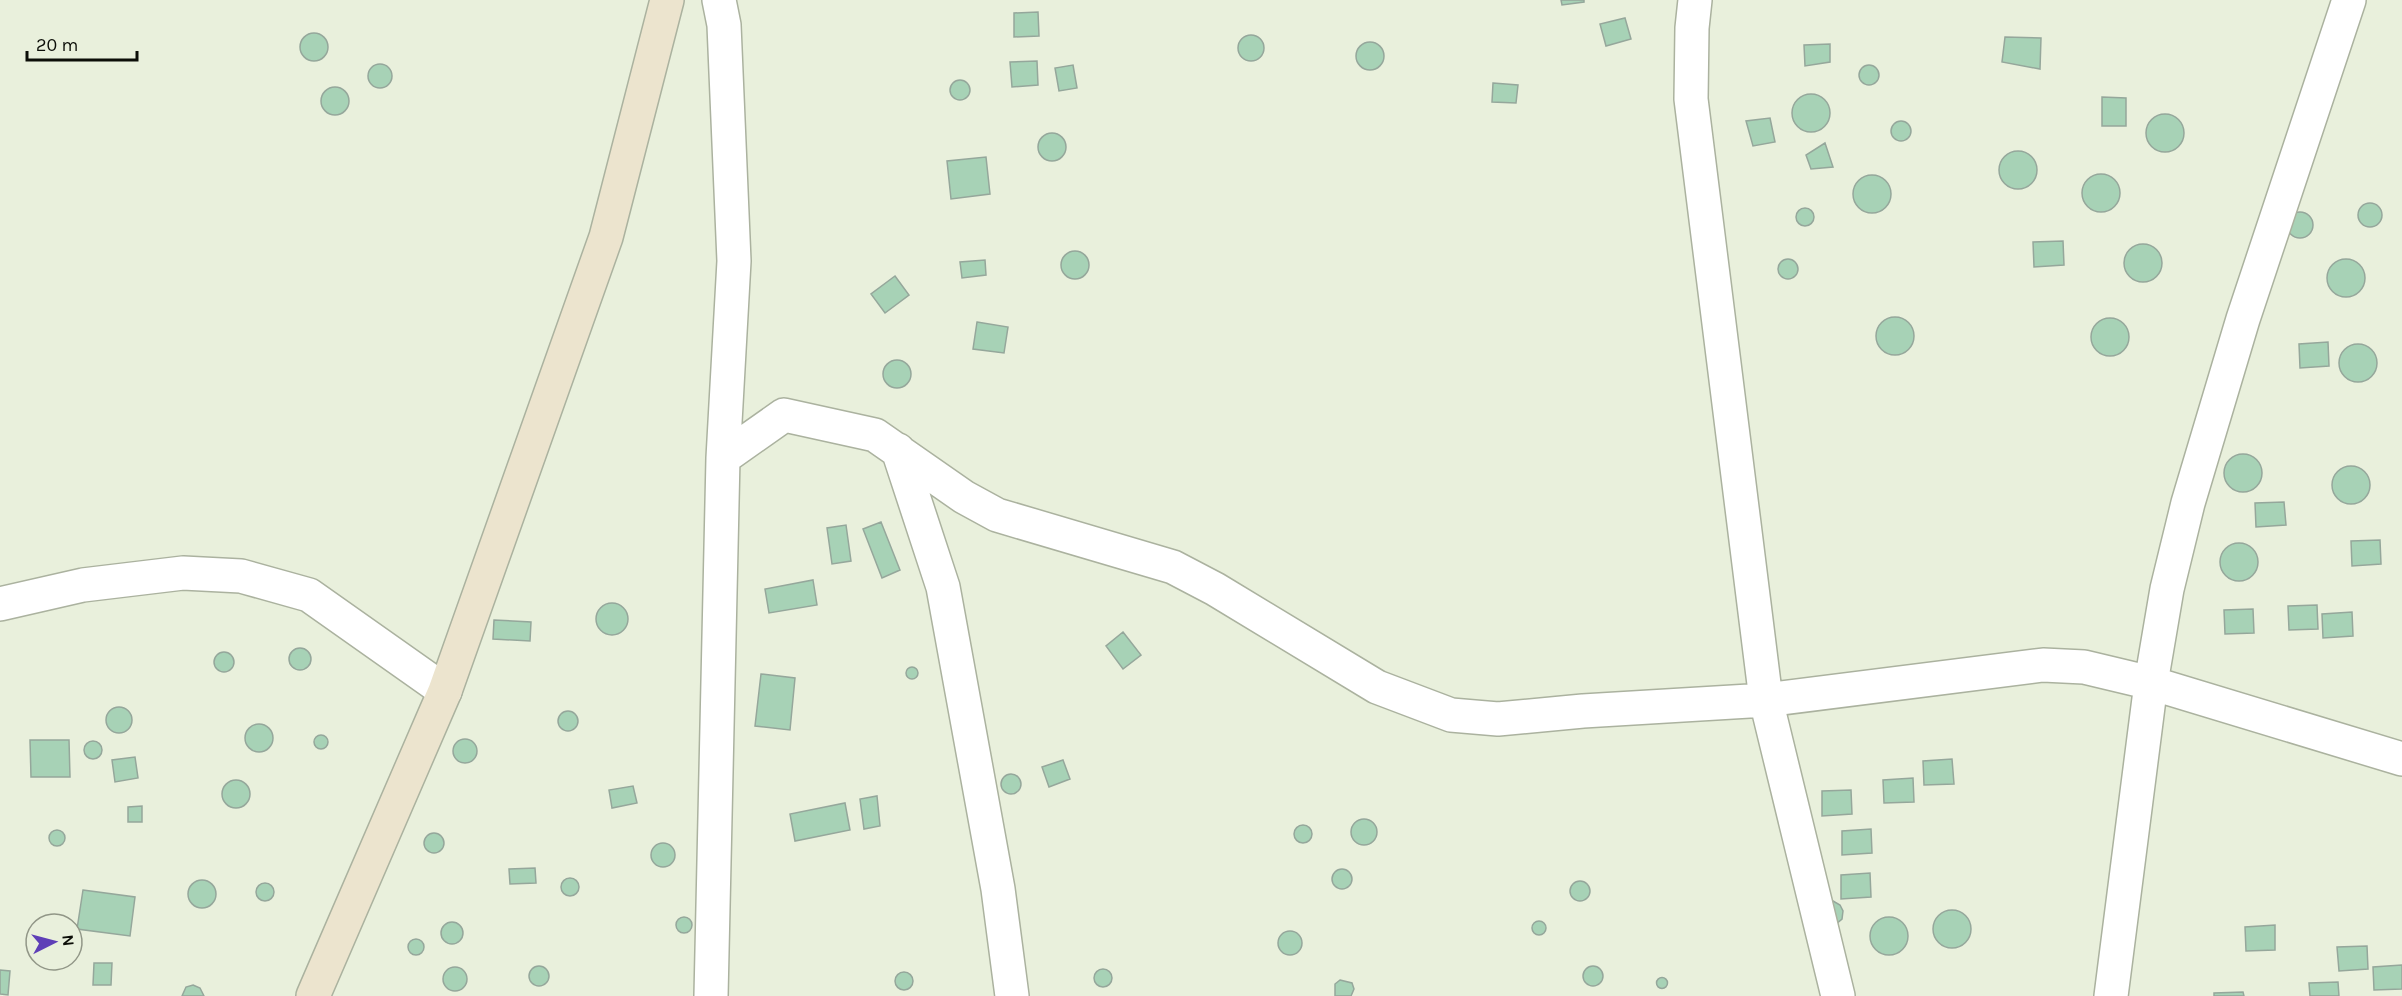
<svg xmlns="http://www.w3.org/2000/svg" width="2402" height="996" viewBox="0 0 2402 996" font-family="Karla,sans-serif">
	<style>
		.building { fill: #a7d2b6; stroke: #95a79b; stroke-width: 1.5 }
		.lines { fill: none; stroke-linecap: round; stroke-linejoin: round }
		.minor-casing { stroke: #abb29f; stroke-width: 36 }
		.secondary-casing { stroke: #abb29f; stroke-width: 36 }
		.minor { stroke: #fff; stroke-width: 33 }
		.secondary { stroke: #ece4ce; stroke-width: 33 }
	</style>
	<rect width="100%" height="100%" fill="#e9f0dc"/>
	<path class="building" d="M1561,0H1584V2L1562,5Z
		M1038,12L1039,36L1014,37V13Z
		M1625,18L1631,39L1606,46L1600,24Z
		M300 47a14 14 0 1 1 28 0a14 14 0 1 1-28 0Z
		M1238 48a13 13 0 1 1 26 0a13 13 0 1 1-26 0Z
		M2005,37L2041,38L2040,69L2002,62Z
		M1356 56a14 14 0 1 1 28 0a14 14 0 1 1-28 0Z
		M1830,44V62L1805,66L1804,45Z
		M1037,61L1038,85L1012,87L1010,62Z
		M368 76a12 12 0 1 1 24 0a12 12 0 1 1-24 0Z
		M1073,65L1077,88L1059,91L1055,68Z
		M1859 75a10 10 0 1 1 20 0a10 10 0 1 1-20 0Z
		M950 90a10 10 0 1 1 20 0a10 10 0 1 1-20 0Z
		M1493,83L1518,85L1516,103L1492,102Z
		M321 101a14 14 0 1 1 28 0a14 14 0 1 1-28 0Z
		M1792 113a19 19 0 1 1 38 0a19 19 0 1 1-38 0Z
		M2102,97L2126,98V126H2102Z
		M2146 133a19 19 0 1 1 38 0a19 19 0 1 1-38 0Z
		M1770,118L1775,142L1753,146L1746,121Z
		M1891 131a10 10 0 1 1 20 0a10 10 0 1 1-20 0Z
		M1038 147a14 14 0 1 1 28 0a14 14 0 1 1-28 0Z
		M1825,143L1833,167L1811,169L1806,155Z
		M1999 170a19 19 0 1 1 38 0a19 19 0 1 1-38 0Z
		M986,157L990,194L951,199L947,161Z
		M2082 193a19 19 0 1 1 38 0a19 19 0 1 1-38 0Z
		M1853 194a19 19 0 1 1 38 0a19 19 0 1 1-38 0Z
		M2358 215a12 12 0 1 1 24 0a12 12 0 1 1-24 0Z
		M1796 217a9 9 0 1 1 18 0a9 9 0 1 1-18 0Z
		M2287 225a13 13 0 1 1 26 0a13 13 0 1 1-26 0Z
		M2063,241L2064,265L2034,267L2033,242Z
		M2124 263a19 19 0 1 1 38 0a19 19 0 1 1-38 0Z
		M1061 265a14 14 0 1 1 28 0a14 14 0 1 1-28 0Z
		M1778 269a10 10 0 1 1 20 0a10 10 0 1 1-20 0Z
		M2327 278a19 19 0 1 1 38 0a19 19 0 1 1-38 0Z
		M985,260L986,275L962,278L960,262Z
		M895,276L909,295L885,313L871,294Z
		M1876 336a19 19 0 1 1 38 0a19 19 0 1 1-38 0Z
		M2091 337a19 19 0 1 1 38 0a19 19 0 1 1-38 0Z
		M977,322L1008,327L1004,353L973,349Z
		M2328,342L2329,366L2300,368L2299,344Z
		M2339 363a19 19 0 1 1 38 0a19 19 0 1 1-38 0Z
		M883 374a14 14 0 1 1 28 0a14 14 0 1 1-28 0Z
		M2224 473a19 19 0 1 1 38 0a19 19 0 1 1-38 0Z
		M2332 485a19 19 0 1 1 38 0a19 19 0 1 1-38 0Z
		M2284,502L2286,525L2256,527L2255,503Z
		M881,522L900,570L882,578L863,529Z
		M846,525L851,561L832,564L827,528Z
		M2380,540L2381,564L2352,566L2351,541Z
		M2220 562a19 19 0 1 1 38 0a19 19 0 1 1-38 0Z
		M813,580L817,605L769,613L765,589Z
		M596 619a16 16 0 1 1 32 0a16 16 0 1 1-32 0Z
		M2317,605L2318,629L2289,630L2288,606Z
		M2253,609L2254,633L2225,634L2224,610Z
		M2352,612L2353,636L2323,638L2322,614Z
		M494,620L531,622L530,641L493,639Z
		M1123,632L1141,655L1123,669L1106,646Z
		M289 659a11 11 0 1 1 22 0a11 11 0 1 1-22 0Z
		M214 662a10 10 0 1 1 20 0a10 10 0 1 1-20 0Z
		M906 673a6 6 0 1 1 12 0a6 6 0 1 1-12 0Z
		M761,674L795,678L790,730L755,726Z
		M106 720a13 13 0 1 1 26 0a13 13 0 1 1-26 0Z
		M558 721a10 10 0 1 1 20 0a10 10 0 1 1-20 0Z
		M245 738a14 14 0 1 1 28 0a14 14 0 1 1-28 0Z
		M314 742a7 7 0 1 1 14 0a7 7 0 1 1-14 0Z
		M453 751a12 12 0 1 1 24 0a12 12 0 1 1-24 0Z
		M30,740H69L70,777H31Z
		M84 750a9 9 0 1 1 18 0a9 9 0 1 1-18 0Z
		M135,757L138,778L115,782L112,760Z
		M1952,759L1954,784L1924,785L1923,761Z
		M1063,760L1070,779L1049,787L1042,767Z
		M1001 784a10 10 0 1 1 20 0a10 10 0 1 1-20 0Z
		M1913,778L1914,802L1884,803L1883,780Z
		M222 794a14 14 0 1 1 28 0a14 14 0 1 1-28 0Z
		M633,786L637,803L612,808L609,790Z
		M1851,790L1852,814L1822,816V791Z
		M877,796L880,826L864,829L860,799Z
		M845,803L850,830L795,841L790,814Z
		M142,806V822H128V807Z
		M1351 832a13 13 0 1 1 26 0a13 13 0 1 1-26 0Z
		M1294 834a9 9 0 1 1 18 0a9 9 0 1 1-18 0Z
		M1871,829L1872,853L1842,855V831Z
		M49 838a8 8 0 1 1 16 0a8 8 0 1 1-16 0Z
		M424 843a10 10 0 1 1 20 0a10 10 0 1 1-20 0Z
		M651 855a12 12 0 1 1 24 0a12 12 0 1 1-24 0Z
		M535,868L536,883L510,884L509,869Z
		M1332 879a10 10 0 1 1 20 0a10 10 0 1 1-20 0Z
		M1870,873L1871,897L1841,899V875Z
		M561 887a9 9 0 1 1 18 0a9 9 0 1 1-18 0Z
		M188 894a14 14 0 1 1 28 0a14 14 0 1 1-28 0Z
		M1570 891a10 10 0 1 1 20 0a10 10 0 1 1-20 0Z
		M256 892a9 9 0 1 1 18 0a9 9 0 1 1-18 0Z
		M83,890L135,897L130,936L77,929Z
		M1833,901L1840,905L1843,911L1842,919L1836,924L1826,902Z
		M1933 929a19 19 0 1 1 38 0a19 19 0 1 1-38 0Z
		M1870 936a19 19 0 1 1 38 0a19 19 0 1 1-38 0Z
		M676 925a8 8 0 1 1 16 0a8 8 0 1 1-16 0Z
		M1532 928a7 7 0 1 1 14 0a7 7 0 1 1-14 0Z
		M441 933a11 11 0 1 1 22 0a11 11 0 1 1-22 0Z
		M2275,925V950L2246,951L2245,927Z
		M1278 943a12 12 0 1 1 24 0a12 12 0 1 1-24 0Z
		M408 947a8 8 0 1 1 16 0a8 8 0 1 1-16 0Z
		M2367,946L2368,969L2339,971L2337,947Z
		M94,963H112L111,985H93Z
		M2402,965V989L2374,990L2373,967Z
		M1583 976a10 10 0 1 1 20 0a10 10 0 1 1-20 0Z
		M529 976a10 10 0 1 1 20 0a10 10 0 1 1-20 0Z
		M443 979a12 12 0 1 1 24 0a12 12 0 1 1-24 0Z
		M1094 978a9 9 0 1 1 18 0a9 9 0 1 1-18 0Z
		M0,970L10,971L8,995L0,994Z
		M895 981a9 9 0 1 1 18 0a9 9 0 1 1-18 0Z
		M1656.5 983a5.5 5.5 0 1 1 11 0a5.5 5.5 0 1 1-11 0Z
		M1340,980L1352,983L1354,989L1351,996H1335V984Z
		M2338,982L2339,996H2310L2309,983Z
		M193,985L200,988L204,996H182L186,987Z
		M2243,992L2244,996H2214V993Z"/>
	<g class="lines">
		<defs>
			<path id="minor" d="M1695,0L1692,28L1691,99L1766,700L1838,996
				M898,450L943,587L998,889L1012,996
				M723,458L784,415L875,435L964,497L997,515L1173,567L1215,589L1377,687L1451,715L1498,719L1583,711L1766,700L2043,665L2084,667L2151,683L2402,759
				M0,604L83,585L183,573L241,576L309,595L445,691
				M711,996L723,458L734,261L724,25L719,0
				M2111,996L2151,683L2167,589L2188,503L2243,319L2349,0"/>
			<path id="secondary" d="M313,996L445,691L606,237L667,0"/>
		</defs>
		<use href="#minor" class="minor-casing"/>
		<use href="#secondary" class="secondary-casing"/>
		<use href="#minor" class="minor"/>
		<use href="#secondary" class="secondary"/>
	</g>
	<g transform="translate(54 942) rotate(84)"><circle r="28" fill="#e9f0dc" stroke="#919687" stroke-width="1.5"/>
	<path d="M0-4.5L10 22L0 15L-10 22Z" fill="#5e3fb7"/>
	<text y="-9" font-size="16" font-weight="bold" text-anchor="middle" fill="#0c0e08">N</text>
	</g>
	<path d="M27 51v9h110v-9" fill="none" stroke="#0c0e08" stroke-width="3"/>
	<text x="36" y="51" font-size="18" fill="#0c0e08" stroke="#e9f0dc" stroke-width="4.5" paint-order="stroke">20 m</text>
</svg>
